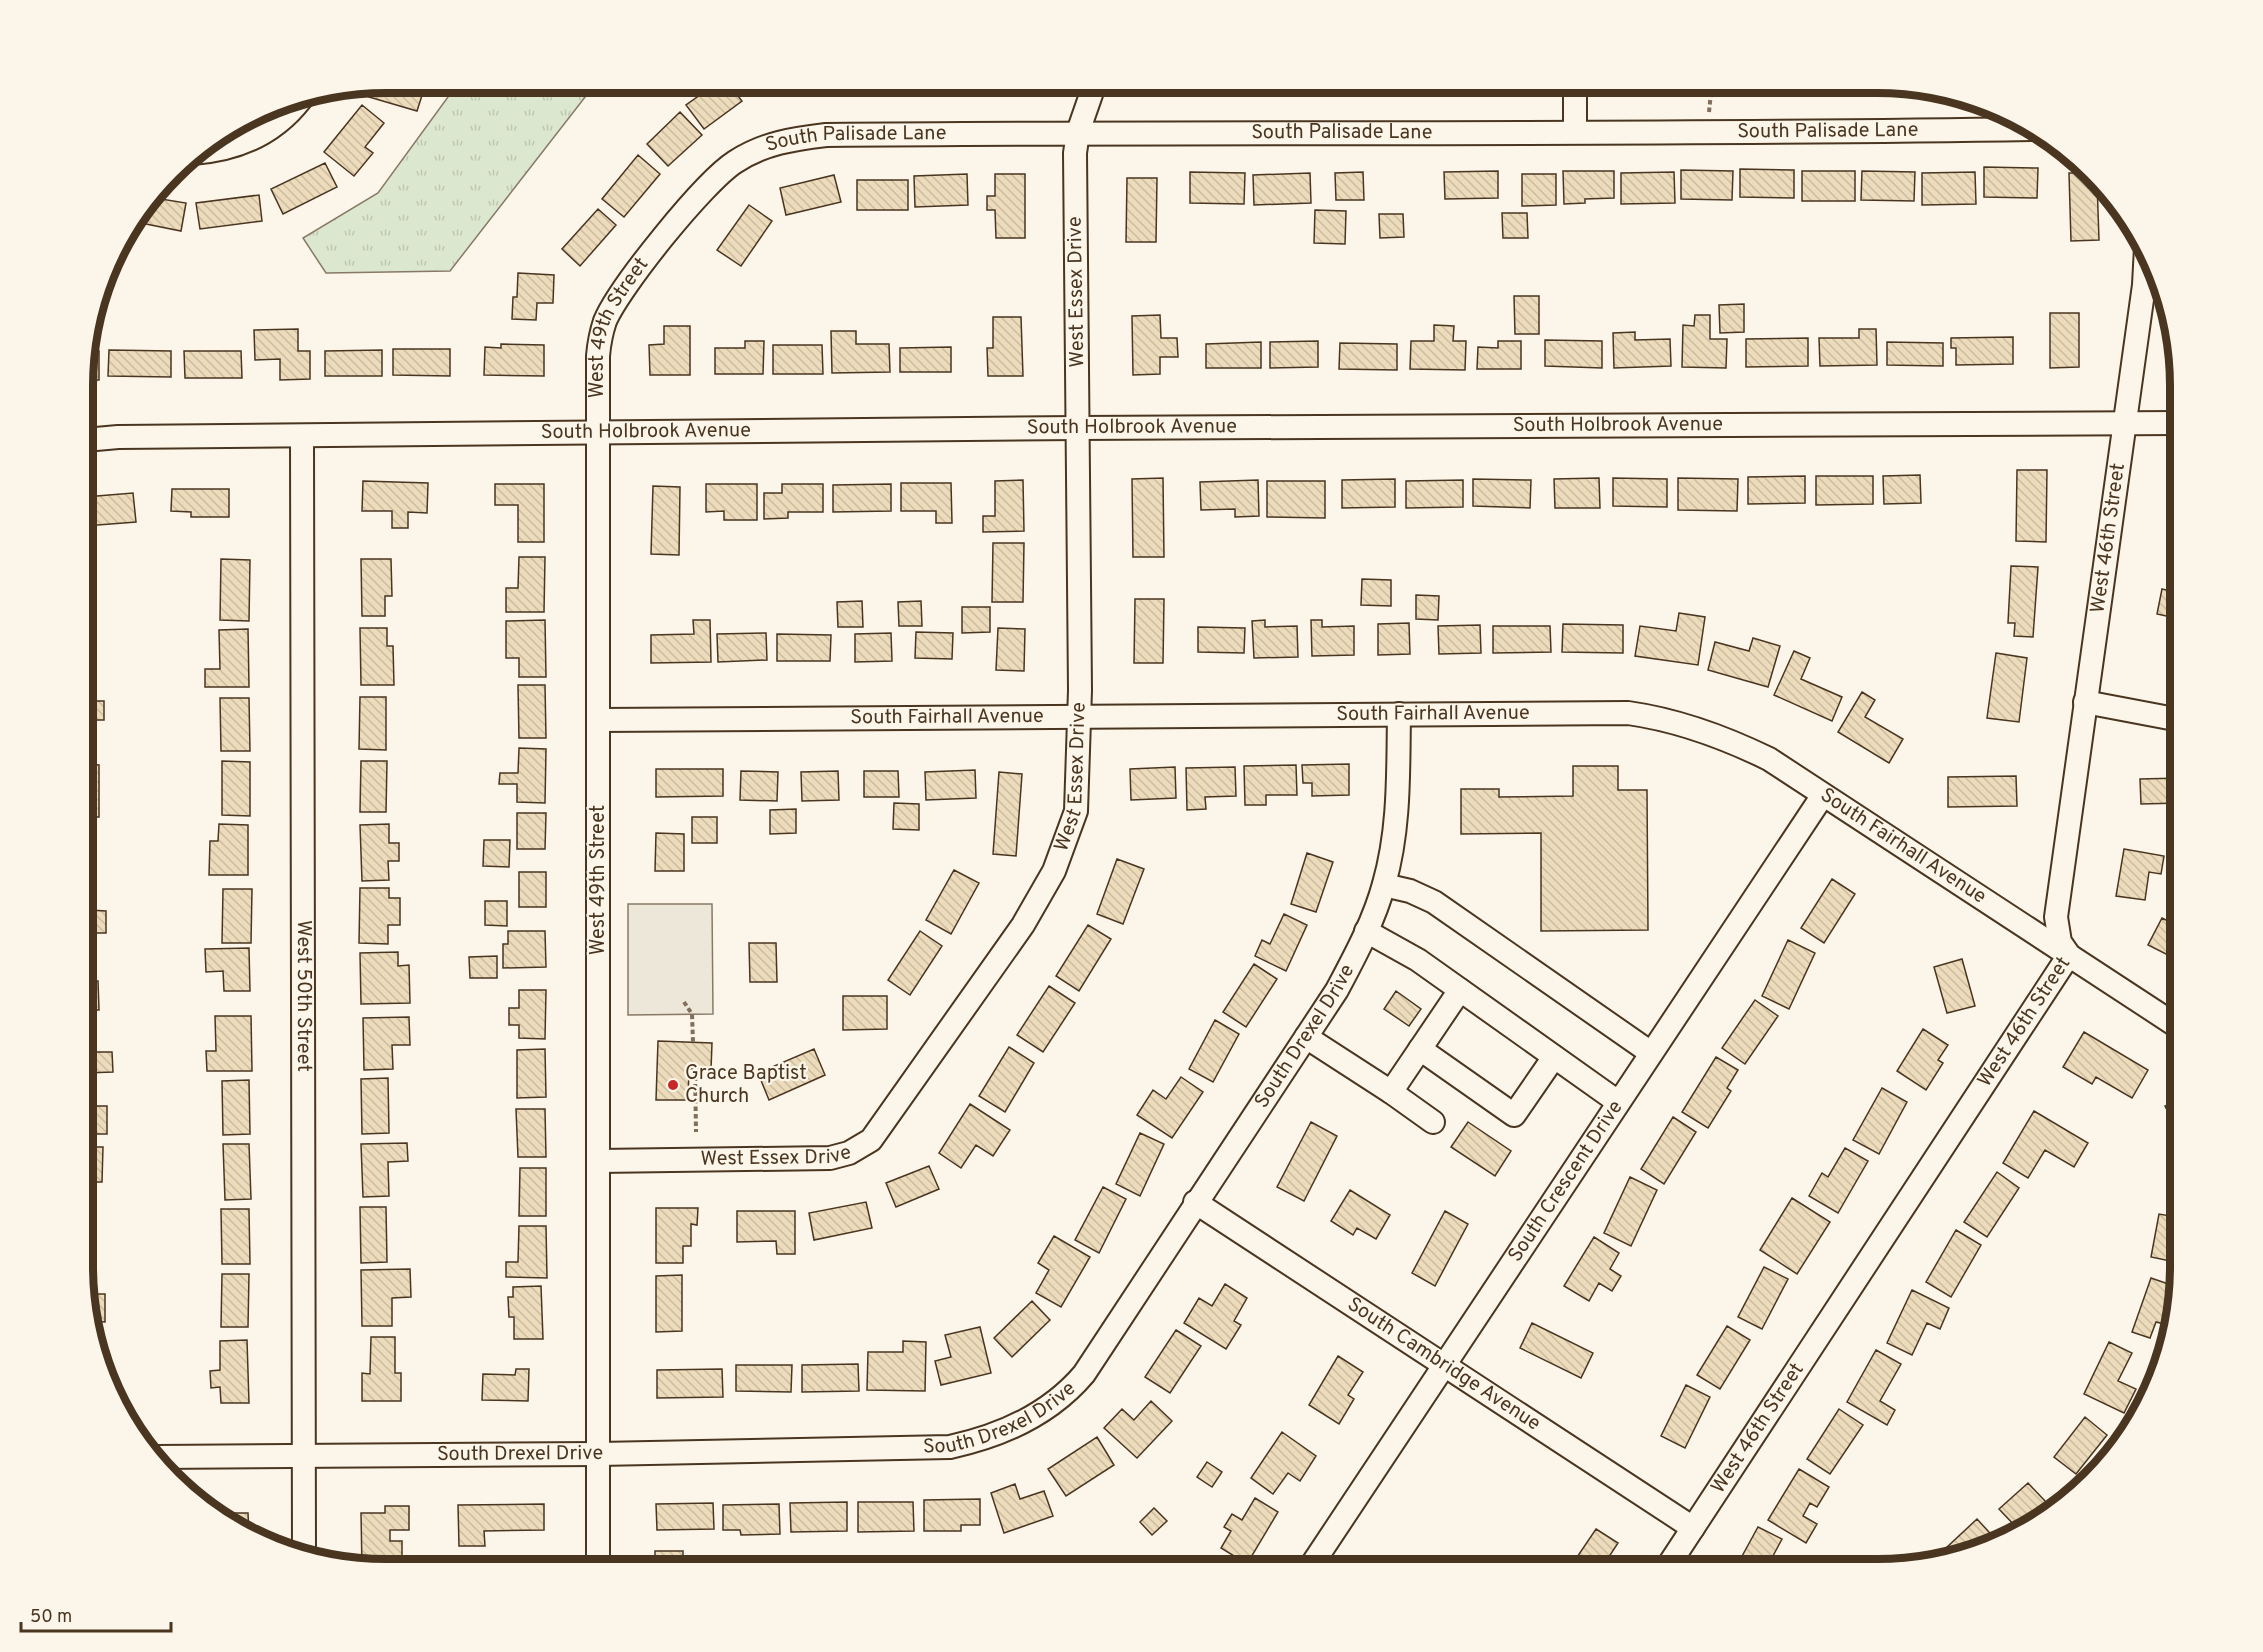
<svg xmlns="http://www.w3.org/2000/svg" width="2263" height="1652" viewBox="0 0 2263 1652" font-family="Overpass,sans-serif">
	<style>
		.park { fill: url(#park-tufts); stroke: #887966; stroke-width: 1.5 }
		.parking { fill: #ede7d9; stroke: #887966; stroke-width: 1.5 }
		.building { fill: url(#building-back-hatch); stroke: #4a3520; stroke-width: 1.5 }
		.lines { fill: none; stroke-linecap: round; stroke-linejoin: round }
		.minor-casing { stroke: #4a3520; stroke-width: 26 }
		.path { stroke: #7f6f5c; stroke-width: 4; stroke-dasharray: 4.5 3; stroke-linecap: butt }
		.minor { stroke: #fbf6e9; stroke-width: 22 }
		.poi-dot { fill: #c62828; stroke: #fbf6e9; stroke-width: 2 }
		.labels { text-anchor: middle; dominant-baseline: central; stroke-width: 4.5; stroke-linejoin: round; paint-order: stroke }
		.street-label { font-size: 20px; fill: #4a3520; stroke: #fbf6e9 }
		.poi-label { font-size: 20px; fill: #4a3520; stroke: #fbf6e9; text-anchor: start }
		.rim { fill: none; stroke: #4a3520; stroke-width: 8 }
	</style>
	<defs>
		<pattern id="park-tufts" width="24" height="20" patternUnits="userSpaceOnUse" patternTransform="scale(1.5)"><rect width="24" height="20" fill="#dce7d0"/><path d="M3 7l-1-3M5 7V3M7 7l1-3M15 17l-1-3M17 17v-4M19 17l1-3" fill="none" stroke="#bec7b2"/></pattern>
		<pattern id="building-back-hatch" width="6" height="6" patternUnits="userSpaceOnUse" patternTransform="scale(1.5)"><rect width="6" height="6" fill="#ecdcbc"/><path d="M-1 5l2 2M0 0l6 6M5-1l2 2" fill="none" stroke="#ccbda1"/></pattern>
	</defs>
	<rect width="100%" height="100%" fill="#fbf6e9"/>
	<path class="park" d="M448,83H596L450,271L326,273L303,238L378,193L448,97Z"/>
	<path class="parking" d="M628,904H712L713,1014L628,1015Z"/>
	<path class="building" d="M386,83H412L425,86L417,111L369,97L373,85Z
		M717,83H728L742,101L704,129L686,105Z
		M744,83H793L794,90L745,95Z
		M802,83H857V88L802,89Z
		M872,83H928V85H872Z
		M938,83H996V84L938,85Z
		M1152,83H1193V86L1152,87Z
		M1409,83H1465V84L1409,85Z
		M362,105L384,123L365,147L373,153L354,176L324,152Z
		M680,112L702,135L668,166L647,144Z
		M638,155L660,174L624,217L602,199Z
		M325,163L337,187L283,214L271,189Z
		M1984,167L2038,168L2037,198L1984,197Z
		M1740,169L1794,170V198L1740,197Z
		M1681,170L1733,171L1732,200L1681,199Z
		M1498,171V198L1445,199L1444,172Z
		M1563,171H1614V198L1585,199V203L1564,204Z
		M1802,171H1855V201H1802Z
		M1862,171L1915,172L1914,201L1861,200Z
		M1190,172L1245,173L1244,204L1190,203Z
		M1363,172L1364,200H1336L1335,173Z
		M1674,172L1675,203L1621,204V173Z
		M1975,172L1976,204L1922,205V173Z
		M1310,173L1311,203L1254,205L1253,175Z
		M2069,173H2089L2097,181L2099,240L2071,241Z
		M967,174L968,205L915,207L914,176Z
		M995,174H1025V238H996L995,210H987V196H995Z
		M1522,174H1556V205L1522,206Z
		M834,175L841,202L786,215L780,188Z
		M1127,178H1157L1156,242H1126Z
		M857,180H908V210H857Z
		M259,195L262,221L200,229L196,203Z
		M155,198L186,203L181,231L136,222Z
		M749,205L772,221L741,266L717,250Z
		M598,209L616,225L580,266L562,249Z
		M1315,210L1346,211L1345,244L1314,243Z
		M1502,213H1527L1528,238H1503Z
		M1379,214H1403L1404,237L1380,238Z
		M518,273L554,275L553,303H537L536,320L512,319L513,297H517Z
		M1514,296H1539V334H1515Z
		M1744,304V332L1720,333L1719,305Z
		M2050,313H2079V367L2050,368Z
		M1160,315L1161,338H1177L1178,357H1160V374L1133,375L1132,316Z
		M1695,315H1710V339H1727L1726,368L1682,367L1683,325L1694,326Z
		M993,317H1021L1023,376H988L987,348H993Z
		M1434,325L1454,326L1453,341H1466L1465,370L1410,369L1411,341H1434Z
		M664,326H690V375H650L649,345L664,344Z
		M298,329V351H310V379L280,380V359L255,360L254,330Z
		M1859,329H1876L1877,365L1820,366L1819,338H1859Z
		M831,331H856V344H889L890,372L832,373Z
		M1635,332V340L1670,339L1671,366L1614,368L1613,333Z
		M2013,337V364L1956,365V348H1951V338Z
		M1808,338V366L1746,367V339Z
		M1545,340L1602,341V368L1545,366Z
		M745,341H764L763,374H715V348H745Z
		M1318,341V367L1270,368V342Z
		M1498,341H1521V369H1477L1478,347L1498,348Z
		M1261,342V368H1206V344Z
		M1887,342L1943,343V366L1887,365Z
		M1340,343L1397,344V370L1339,369Z
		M501,344L544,345V376L484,375L485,347L501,348Z
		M773,345H822L823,374H773Z
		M951,347V372H900V348Z
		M393,349H450V376L393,375Z
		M109,350L171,351V377L108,376Z
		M382,350V376H325V351Z
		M85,351H99V380H85Z
		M184,351H241L242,378H185Z
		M2017,470H2047L2046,542L2016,541Z
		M1920,475L1921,503L1884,504L1883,476Z
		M1805,476V503L1748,504V477Z
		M1816,476H1873V504L1816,505Z
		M1163,478L1164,557H1133L1132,479Z
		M1599,478L1600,508H1555L1554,479Z
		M1613,478L1667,479V507L1613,506Z
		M1678,478L1738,479L1737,511L1678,510Z
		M1395,479V507L1342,508V480Z
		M1473,479L1531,480L1530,508L1473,506Z
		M1023,480L1024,531L983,532V516H995V481Z
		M1258,480L1259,516L1235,517V509L1201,510L1200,482Z
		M1463,480V507L1406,508V481Z
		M363,481L428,483L427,513L408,512V528H392V511H362Z
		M1267,481H1325V518L1267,517Z
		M901,483H951L952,523H936V511H901Z
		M2179,483H2180V545L2173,544Z
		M495,484H544V542H518V505H495Z
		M706,484H757V520H724V511L706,512Z
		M782,484H823V512H788V518L764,519V493H782Z
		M891,484V511L833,512V485Z
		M653,486L680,487L679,555L651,554Z
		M172,489H229V517H191V512L171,511Z
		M133,493L136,522L85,526V497Z
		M993,543H1024L1023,602H992Z
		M519,557H545L544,612H506V588H518Z
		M85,559L87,577H91L90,618H85Z
		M221,559L250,560L249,621L220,620Z
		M361,559H391L392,596H385V616H362Z
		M2011,566L2038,567L2033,637L2014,636L2015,623H2008Z
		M1362,579L1391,580V606L1361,605Z
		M2162,589L2180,593V619L2157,614Z
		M1416,595L1439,596L1438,620L1416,619Z
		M1135,599H1164L1163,663H1134Z
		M862,601L863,627H838L837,602Z
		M921,601L922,626H899L898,602Z
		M962,607H990V632L962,633Z
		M1679,613L1705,617L1698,665L1635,656L1640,626L1676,631Z
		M545,620L546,677H519V658H506V621Z
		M693,620H710L711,662L651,663V635L694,634Z
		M1265,620V627L1297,626L1298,657L1254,658L1252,621Z
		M1311,620H1322V627L1354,626V655L1312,656Z
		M1409,623L1410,654L1378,655V624Z
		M1563,624L1623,625V653L1562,652Z
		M1480,625L1481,653L1439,654L1438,626Z
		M1493,626H1550L1551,652L1493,653Z
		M2172,626H2180V652L2169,651Z
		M1198,627L1245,628L1244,653L1198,652Z
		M360,628H387V646H393L394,685H361Z
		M998,628L1025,629L1024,671L996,670Z
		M248,629L249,687H205V669H220L219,630Z
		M916,632L953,633L952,659L915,658Z
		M766,633L767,660L718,662L717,634Z
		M891,633L892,661L855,662V634Z
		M777,634L831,635L830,661H777Z
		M1753,638L1780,646L1768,687L1708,670L1715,642L1749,651Z
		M1794,651L1810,658L1801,679L1842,697L1832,721L1774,695Z
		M1996,653L2027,658L2019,722L1987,718Z
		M518,685H545L546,738H519Z
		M1862,692L1875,700L1865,717L1903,739L1889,763L1838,732Z
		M360,697H386V750L359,749Z
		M220,698H249L250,751H221Z
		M85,701H104V720H92V755H85Z
		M519,748L546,749L545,803L517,802V784H499L500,773H518Z
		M222,761L250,762V816L222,815Z
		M361,761H387L386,812H360Z
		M85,764L99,765V817H85Z
		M1349,764V795L1312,796V783H1303L1302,765Z
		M1296,765L1297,795H1266V805H1245L1244,766Z
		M1573,766H1618V790H1647L1648,930L1541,931V833L1461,834V789H1499V797L1573,796Z
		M1175,767L1176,798L1131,800L1130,769Z
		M1235,767L1236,796L1205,797L1206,809L1187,810L1186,768Z
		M656,769H723V796L656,797Z
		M975,770L976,798L926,800L925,772Z
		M741,771L778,772L777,801L740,800Z
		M838,771L839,800L802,801L801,772Z
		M864,771H898L899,797H864Z
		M999,772L1022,774L1016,856L993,854Z
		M2016,776L2017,806L1948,807V777Z
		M2180,778V803L2141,804L2140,779Z
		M894,803L919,804V830L893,829Z
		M796,809V833L770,834V810Z
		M517,813H546L545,849H517Z
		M692,817H717V843H692Z
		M219,824L248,825V875H209L210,841H218Z
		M389,824V843H399V861H388L389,880L362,881L360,825Z
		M85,829H91L90,883H85Z
		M656,833L684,834V871H655Z
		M484,840H510L509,867L483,866Z
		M2124,849L2164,856L2161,874L2149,872L2145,900L2116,896Z
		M1307,853L1333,862L1316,912L1291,904Z
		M1117,859L1144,869L1123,924L1097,914Z
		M954,870L979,883L951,934L926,920Z
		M519,872H546V907H519Z
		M1832,879L1855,894L1824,943L1801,928Z
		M360,888H389V898H400V925H388V944L359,943Z
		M223,889H252L251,943H222Z
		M85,892H90L89,910L106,911V933H92V946H85Z
		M485,901H507V926L485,925Z
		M1284,914L1307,925L1286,971L1255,956L1262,940L1270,944Z
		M2162,918L2180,927V961L2148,945Z
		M1088,925L1111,939L1079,991L1056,976Z
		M508,931H545L546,967L503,968V944H508Z
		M920,931L942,946L910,995L888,980Z
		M1788,940L1815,953L1789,1009L1762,996Z
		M749,943H776L777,982H750Z
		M249,948L250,991H224L223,971L206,972L205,949Z
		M398,952V966L409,965L410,1003L361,1004L360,953Z
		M497,956V978H470L469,957Z
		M85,957H91V981H98L99,1010H85Z
		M1962,959L1975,1006L1947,1013L1934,967Z
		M1254,964L1277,979L1246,1027L1223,1012Z
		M1049,986L1075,1003L1043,1052L1017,1035Z
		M519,990H546L545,1039L519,1038V1025H509V1008H519Z
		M1396,991L1421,1009L1409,1026L1384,1009Z
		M843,996H887V1029L843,1030Z
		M1755,1000L1778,1016L1745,1064L1722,1048Z
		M215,1016H251L252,1071H207L206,1051H216Z
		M409,1017L410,1045H392L393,1069L364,1070L363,1018Z
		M1215,1020L1239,1034L1213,1082L1189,1069Z
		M85,1025V1037H93L94,1052H112L113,1072L85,1073Z
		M1923,1029L1948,1045L1938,1060L1943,1063L1926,1090L1897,1071Z
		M2084,1032L2148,1070L2132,1098L2096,1077L2092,1084L2063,1067Z
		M658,1041L712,1043L711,1070L689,1069L688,1100H656Z
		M1009,1047L1034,1063L1005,1112L979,1096Z
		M545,1049L546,1097L517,1098V1050Z
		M814,1049L825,1075L769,1100L758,1073Z
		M1716,1057L1738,1070L1727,1088L1731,1091L1708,1128L1682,1112Z
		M1181,1077L1203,1092L1172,1138L1137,1115L1153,1090L1166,1099Z
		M388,1078L389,1133L362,1134L361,1079Z
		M249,1080L250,1134L223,1135L222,1081Z
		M1882,1088L1907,1102L1879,1154L1853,1140Z
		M2180,1099V1135L2165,1106Z
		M970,1104L1010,1130L993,1156L976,1145L961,1168L939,1153Z
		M85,1106H107V1134H85Z
		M516,1109H545L546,1157H518Z
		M2034,1111L2088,1143L2074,1167L2045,1150L2028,1178L2003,1163Z
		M1673,1117L1696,1132L1664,1184L1641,1169Z
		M1311,1122L1337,1136L1304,1201L1277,1187Z
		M1468,1122L1511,1151L1495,1176L1451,1147Z
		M1140,1133L1164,1144L1140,1196L1116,1184Z
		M407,1143L408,1161L388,1162L389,1196L363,1197L361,1144Z
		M223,1144H249L251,1199L225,1200Z
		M85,1147H103L102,1182H88V1201H85Z
		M1845,1148L1868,1161L1838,1213L1809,1196L1822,1173L1828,1177Z
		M929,1166L939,1189L896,1207L886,1183Z
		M520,1168H546V1216H519Z
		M1997,1172L2019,1188L1987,1237L1964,1222Z
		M1630,1177L1657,1190L1631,1246L1604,1233Z
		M1103,1187L1126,1199L1099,1253L1075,1240Z
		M1350,1190L1390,1215L1376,1239L1357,1228L1353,1235L1331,1221Z
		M1792,1198L1830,1222L1797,1274L1760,1250Z
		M2173,1198L2180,1199V1263L2151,1257L2159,1214L2170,1216Z
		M866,1202L872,1228L814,1240L809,1213Z
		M360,1207H386L387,1262L361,1263Z
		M656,1208H698L697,1225L691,1224V1246H683V1263H656Z
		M221,1209H249L250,1264H222Z
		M737,1211H795V1254H777L776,1241L737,1242Z
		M1445,1211L1468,1224L1435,1286L1412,1273Z
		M85,1212H93L92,1266H85Z
		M519,1226H546L547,1278L506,1277V1262H518Z
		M1956,1230L1981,1245L1951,1297L1926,1282Z
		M1054,1236L1090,1257L1061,1307L1036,1293L1049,1270L1038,1263Z
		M1594,1237L1619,1253L1610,1269L1621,1276L1612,1291L1599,1283L1589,1301L1564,1286Z
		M1764,1267L1788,1279L1762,1329L1738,1317Z
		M410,1269L411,1297L392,1298V1326H362L361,1270Z
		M222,1274H249L248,1327H221Z
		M682,1275V1331L656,1332V1276Z
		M85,1276H88V1294H105V1322L91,1321L85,1305Z
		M2151,1278L2177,1287L2164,1324L2156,1322L2150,1338L2132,1332Z
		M1225,1284L1247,1298L1234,1321L1241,1325L1226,1349L1184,1323L1199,1298L1212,1306Z
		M541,1286L543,1339H514V1317H509L508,1297H513V1287Z
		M1912,1290L1949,1308L1940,1329L1927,1323L1912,1355L1887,1343Z
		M1032,1301L1050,1320L1012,1357L994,1338Z
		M1532,1323L1593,1353L1581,1378L1520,1348Z
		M1727,1326L1750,1340L1720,1389L1697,1375Z
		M980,1327L991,1373L941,1385L935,1361L951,1357L945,1335Z
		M1176,1330L1201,1346L1170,1393L1145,1377Z
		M371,1337H395V1373H401V1401H362V1373L370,1374Z
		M247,1340L249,1403H221L220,1387L211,1388L210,1371L220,1370V1341Z
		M903,1341L926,1342L925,1391L867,1390L868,1352H903Z
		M2109,1342L2132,1353L2118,1381L2136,1389L2124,1413L2084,1394Z
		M1876,1350L1901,1364L1880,1401L1895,1410L1887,1425L1847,1402Z
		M1338,1356L1363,1372L1348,1395L1354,1399L1339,1424L1309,1405Z
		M858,1364L859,1391L802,1392V1365Z
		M736,1365H792L791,1392L736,1391Z
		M516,1369H529L528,1401L482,1400L483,1374L515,1375Z
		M722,1369L723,1397L657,1398V1370Z
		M1686,1385L1710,1397L1685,1448L1661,1436Z
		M1151,1401L1172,1421L1137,1458L1104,1428L1122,1409L1134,1420Z
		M1839,1409L1863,1425L1830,1474L1807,1459Z
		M2085,1417L2107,1435L2076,1474L2054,1457Z
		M1282,1432L1316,1456L1300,1481L1288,1473L1273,1494L1251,1478Z
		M1097,1437L1114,1465L1066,1496L1048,1469Z
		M1207,1462L1222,1472L1212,1487L1197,1477Z
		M1799,1469L1829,1487L1817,1507L1810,1503L1803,1516L1817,1524L1806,1543L1768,1520Z
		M2028,1483L2046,1502L2017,1528L1999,1509Z
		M1015,1484L1020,1499L1044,1491L1053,1516L1004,1533L991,1493Z
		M1255,1498L1278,1512L1247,1564L1221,1548L1231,1531L1224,1527L1232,1514L1242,1520Z
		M980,1499V1525H961V1531H924V1500Z
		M847,1502V1531L791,1532L790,1503Z
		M858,1502H913L914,1531L858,1532Z
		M713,1503L714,1529L657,1530L656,1504Z
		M544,1504V1530L484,1531L485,1546H459L458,1505Z
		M779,1504L780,1534L741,1535L740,1530H723V1505Z
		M385,1506H409V1530H390V1541H402V1558H389V1569L362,1568L361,1513H385Z
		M1154,1508L1167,1521L1152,1535L1140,1522Z
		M213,1513H248L249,1534Z
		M1977,1519L1999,1543L1955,1559L1931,1562Z
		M1758,1527L1782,1539L1766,1569H1735Z
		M1596,1529L1618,1543L1601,1569H1569Z
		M655,1551H683V1569H655Z
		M517,1563H544V1569H517Z"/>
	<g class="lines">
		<defs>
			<g id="minor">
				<path d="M1575,83V132"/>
				<path d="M193,153C236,150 274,134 301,99"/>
				<path id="s1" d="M302,436L304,1554"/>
				<path id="s2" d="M85,440L118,437L1078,428L2180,423"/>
				<path d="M2085,702L2180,720"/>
				<path id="s3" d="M599,720L1628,713C1678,720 1724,737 1769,759L2180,1028"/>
				<path d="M1384,885L1410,891L1434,902L1651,1053"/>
				<path d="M1366,931L1418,960L1618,1102"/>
				<path d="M1306,1037L1391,1092L1460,990"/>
				<path d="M1420,1049L1514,1115L1554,1057"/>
				<path d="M1391,1092L1433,1122"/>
				<path id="s4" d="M599,1161L830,1158L849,1153L871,1140L1023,925L1054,871L1076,811L1080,690L1075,153L1078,132L1095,83"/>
				<path id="s5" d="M1195,1202L1693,1528"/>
				<path id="s6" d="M157,1457L599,1454L950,1447C1001,1436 1050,1414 1084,1374L1337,990C1355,956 1374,921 1384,884C1400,828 1398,771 1399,714"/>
				<path id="s7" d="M598,1569V356C599,344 601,333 605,321C620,286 704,182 735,162C764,143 793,139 826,135C1228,131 1630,136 2031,129"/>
				<path id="s8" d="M1309,1569L1823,795"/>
				<path id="s9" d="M1666,1569L2069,955L2060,942L2056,917L2144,285L2146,247"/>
			</g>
		</defs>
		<use href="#minor" class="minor-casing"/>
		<path class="path" d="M1709,112L1712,83
			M684,1002L692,1014L693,1042
			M695,1069L696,1132"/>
		<use href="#minor" class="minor"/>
	</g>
	<circle class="poi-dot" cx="673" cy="1085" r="6"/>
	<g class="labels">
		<g class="street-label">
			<text stroke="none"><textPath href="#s7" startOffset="2553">South Palisade Lane</textPath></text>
			<text stroke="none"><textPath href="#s7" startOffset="2067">South Palisade Lane</textPath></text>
			<text stroke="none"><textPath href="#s7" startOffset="1581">South Palisade Lane</textPath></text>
			<text transform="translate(1077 292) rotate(-91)">West Essex Drive</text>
			<text stroke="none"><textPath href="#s7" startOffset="1246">West 49th Street</textPath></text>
			<text stroke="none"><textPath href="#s2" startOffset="1533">South Holbrook Avenue</textPath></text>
			<text stroke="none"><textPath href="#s2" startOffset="1047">South Holbrook Avenue</textPath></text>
			<text stroke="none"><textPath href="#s2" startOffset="561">South Holbrook Avenue</textPath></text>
			<text stroke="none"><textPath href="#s9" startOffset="1158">West 46th Street</textPath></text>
			<text stroke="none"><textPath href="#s3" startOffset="834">South Fairhall Avenue</textPath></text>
			<text stroke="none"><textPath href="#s3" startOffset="348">South Fairhall Avenue</textPath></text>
			<text stroke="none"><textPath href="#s4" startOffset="699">West Essex Drive</textPath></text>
			<text stroke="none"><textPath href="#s3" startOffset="1338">South Fairhall Avenue</textPath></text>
			<text transform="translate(599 880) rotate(-90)">West 49th Street</text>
			<text stroke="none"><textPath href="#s1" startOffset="560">West 50th Street</textPath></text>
			<text stroke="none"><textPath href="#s9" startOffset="654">West 46th Street</textPath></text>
			<text stroke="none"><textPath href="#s6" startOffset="1352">South Drexel Drive</textPath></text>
			<text stroke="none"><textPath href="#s4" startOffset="177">West Essex Drive</textPath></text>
			<text stroke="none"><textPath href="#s8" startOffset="465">South Crescent Drive</textPath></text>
			<text stroke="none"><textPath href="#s5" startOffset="297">South Cambridge Avenue</textPath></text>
			<text stroke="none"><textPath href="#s6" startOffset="849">South Drexel Drive</textPath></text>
			<text stroke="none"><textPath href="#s9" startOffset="168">West 46th Street</textPath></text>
			<text stroke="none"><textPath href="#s6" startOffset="363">South Drexel Drive</textPath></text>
		</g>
		<g class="poi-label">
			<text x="685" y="1074">Grace Baptist<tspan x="685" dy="23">Church</tspan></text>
		</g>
	</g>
	<path d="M0 0H2263V1652H0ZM386 93H1877A293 293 0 0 1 2170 386V1266A293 293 0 0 1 1877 1559H386A293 293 0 0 1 93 1266V386A293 293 0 0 1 386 93Z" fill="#fbf6e9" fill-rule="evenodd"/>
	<path class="rim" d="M386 93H1877A293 293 0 0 1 2170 386V1266A293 293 0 0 1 1877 1559H386A293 293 0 0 1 93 1266V386A293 293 0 0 1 386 93Z"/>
	<path d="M21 1622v9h150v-9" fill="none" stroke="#4a3520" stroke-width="3"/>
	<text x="30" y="1622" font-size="18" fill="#4a3520" stroke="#fbf6e9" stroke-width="4.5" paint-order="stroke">50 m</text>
</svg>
